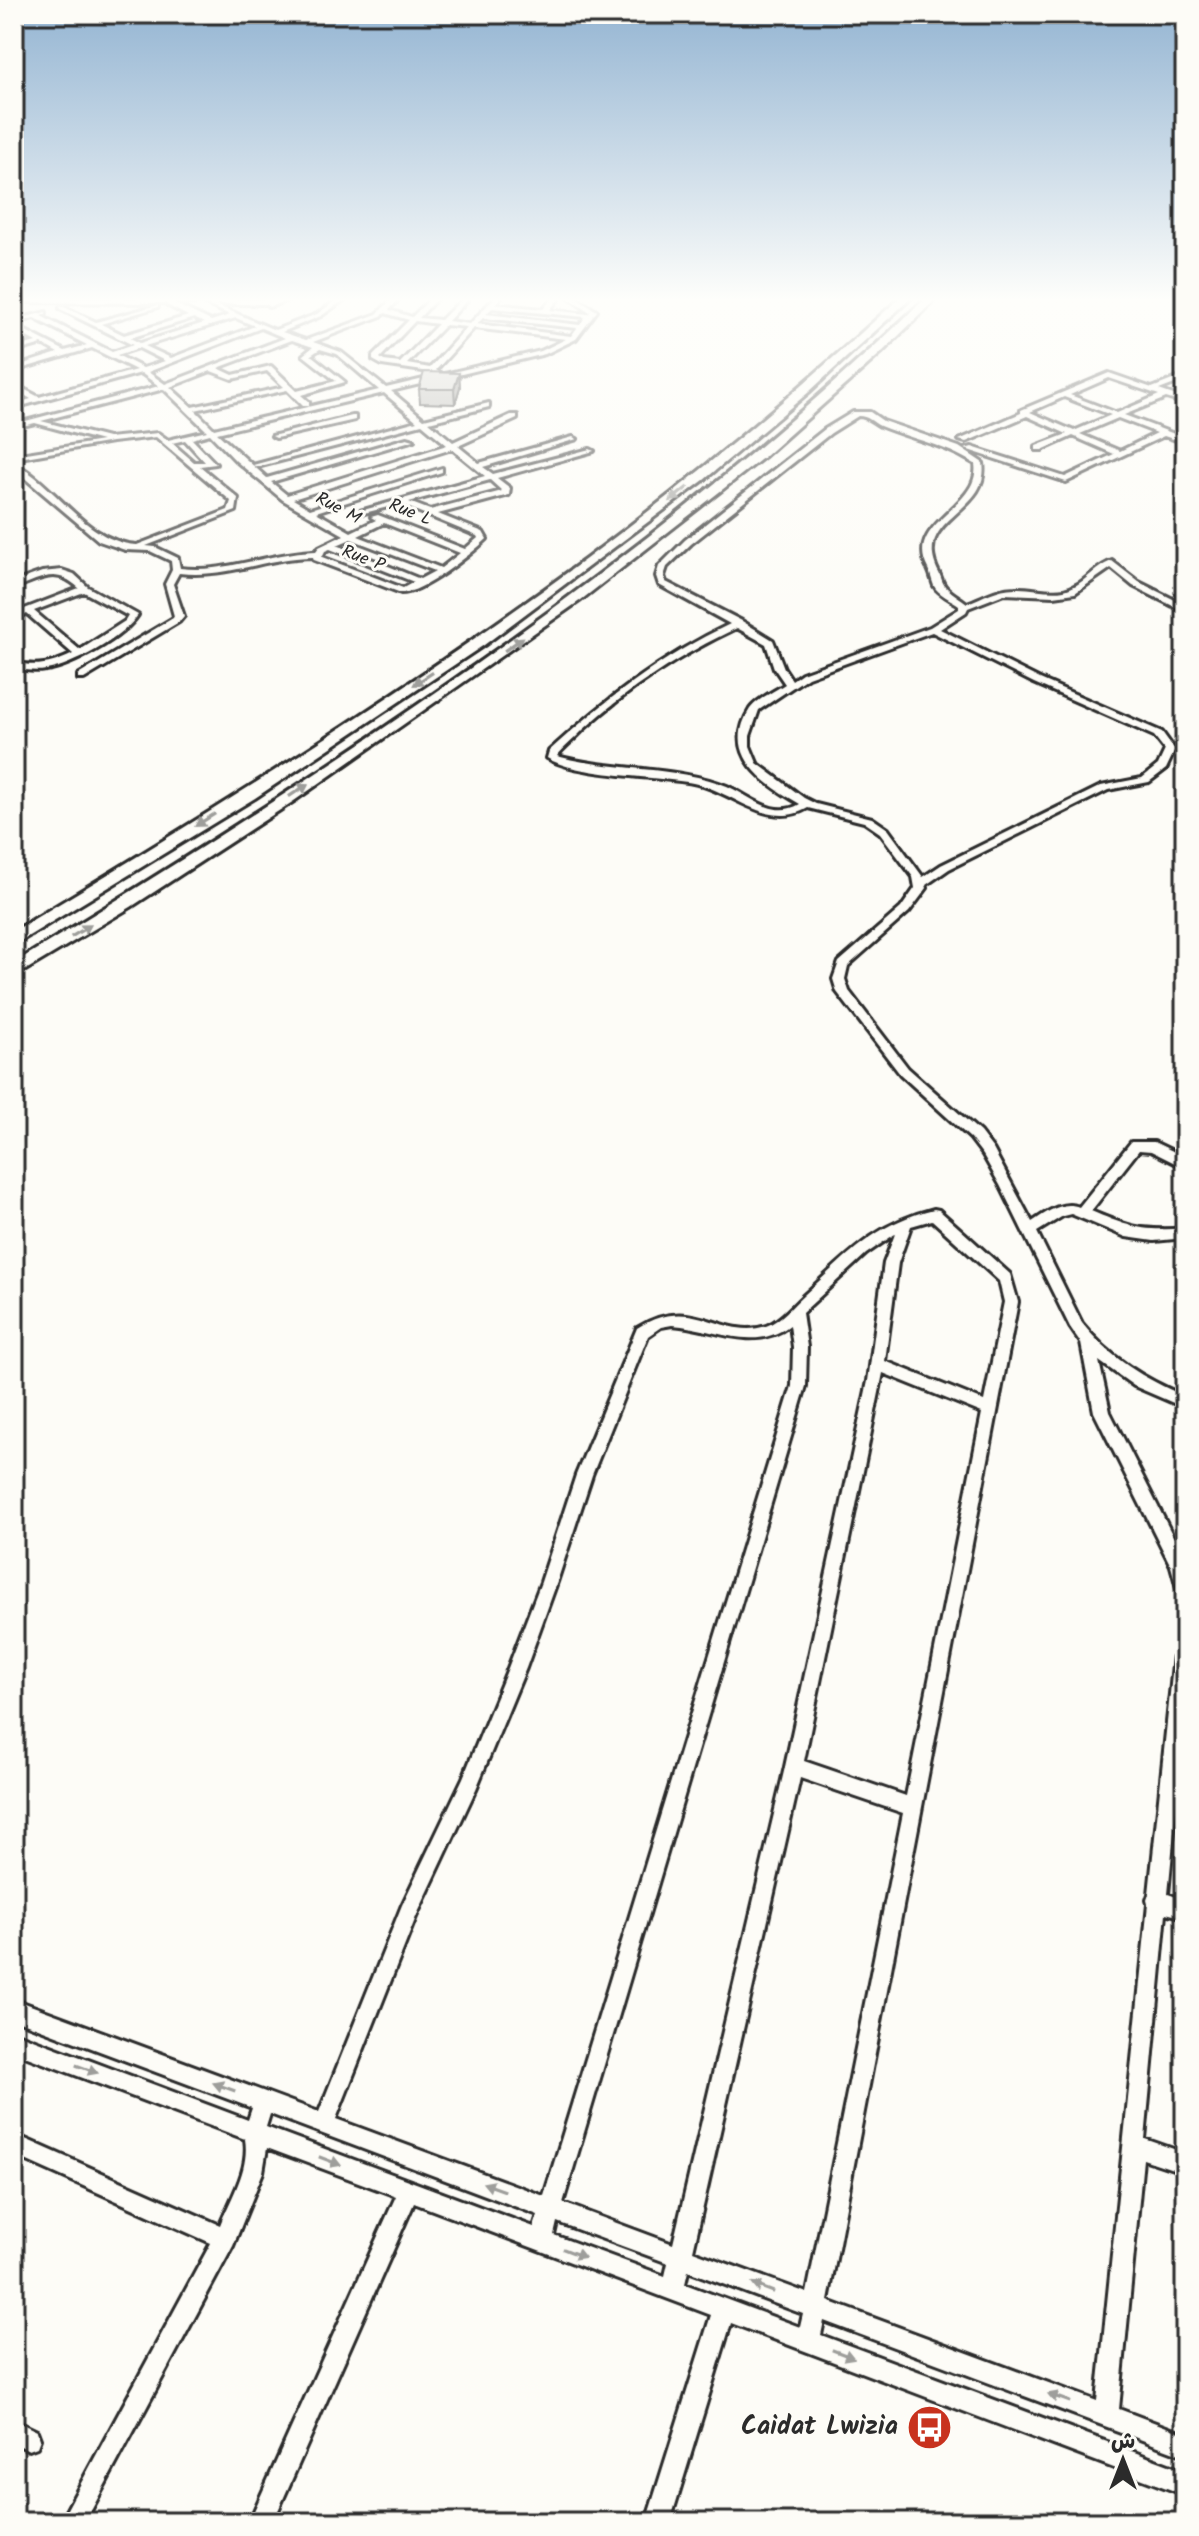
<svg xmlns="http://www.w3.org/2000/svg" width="1199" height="2536" viewBox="0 0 1199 2536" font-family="Kalam,'Playpen Sans Arabic',sans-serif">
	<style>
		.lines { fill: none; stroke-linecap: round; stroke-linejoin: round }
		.minor-casing { stroke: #2b2b2b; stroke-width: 6 }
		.highway-casing { stroke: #2b2b2b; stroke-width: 6 }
		.minor { fill: #fdfcf7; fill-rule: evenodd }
		.highway { fill: #fdfcf7; fill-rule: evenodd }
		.wall { fill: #adaca9; stroke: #2b2b2b; stroke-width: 2 }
		.shaded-wall { fill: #8d8c89; stroke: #2b2b2b; stroke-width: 2 }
		.building { fill: #c9c8c4; stroke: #2b2b2b; stroke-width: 2 }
		.oneway { fill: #9e9e9b }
		.labels { text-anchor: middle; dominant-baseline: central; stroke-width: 6; stroke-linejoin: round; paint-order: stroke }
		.far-street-label { font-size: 18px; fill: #2b2b2b; stroke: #fdfcf7 }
		.near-poi-label { font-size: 26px; font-weight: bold; fill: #2b2b2b; stroke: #fdfcf7; text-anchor: end }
	</style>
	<rect width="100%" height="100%" fill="#fdfcf7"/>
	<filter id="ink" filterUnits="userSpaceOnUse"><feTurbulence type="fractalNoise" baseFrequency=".0125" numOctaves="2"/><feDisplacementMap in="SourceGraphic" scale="16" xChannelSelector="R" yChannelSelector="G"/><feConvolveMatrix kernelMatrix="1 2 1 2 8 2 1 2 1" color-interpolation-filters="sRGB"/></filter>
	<g filter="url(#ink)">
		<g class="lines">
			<defs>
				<path id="minor" d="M288,297H297L269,307L266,304H214L275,330L317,314L341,297H348L321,316L282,332L306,340L377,314L394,297H401L389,310L412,317L432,297H438L419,318L441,320L464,297H470L448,321L470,324L495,297H501L495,304L543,309L554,297H560L550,310L588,314L590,312L567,297H574L597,311L576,339L545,354L391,391L424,419L489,403V407L429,422L453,442L511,415H517V419L458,446L479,463L573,437L577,439L483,467L493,474L590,449L594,451L497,478L510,488L509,495L438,514L483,532L487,539C470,555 423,593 401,593L314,560L313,557C268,557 225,579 179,573L173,584L184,616L179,622L84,679H78V675L173,618L174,616L165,584L172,570L171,561L150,551L125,550L99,541L14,469V463C57,485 85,542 137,545L228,510L231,501L156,437L112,442L14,459V455L102,441L35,423L14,428V424L159,386L141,373L14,408V404L31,399L14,389V384L39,397L136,370L92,348L14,371V367L58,353L42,344L14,352V348L36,342L14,330V325L65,351L87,345L34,318L14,324V320L46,312V314L41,316L112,352L133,345L60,309V307H64L96,322L158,305V307L101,324L124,335L188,316L167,305L166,303L14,302V298L278,300ZM173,303H203L230,315L211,321ZM492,308L585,317L580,325L486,314ZM385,313L409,320L373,356V360L382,365L430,372L437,375L441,373L436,370L474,328L566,339L541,351L386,388L341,352L313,342L381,316ZM194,318L204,323L140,343L130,338ZM236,318L255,326L171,358L145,346ZM483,318L577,328L571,336L477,324ZM415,321L438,324L400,363L384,361L380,358ZM445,325L467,327L430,368L407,364ZM261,328L285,338L165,384L148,372ZM292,340L313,347L303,355L336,381L297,391L271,366L233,375L218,368ZM139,348L165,361L143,368L117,355ZM320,349L337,354L379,390L214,429L195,410L287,390L303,406H309V402L301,395L345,382L311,355ZM211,371L232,379L267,371L284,387L192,407L170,387ZM164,389L207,431L168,440L158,433L108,438L41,421ZM384,393L417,421L253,465L257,467L422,424L447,445L287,495L271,482L414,440L407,438L267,478L217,433ZM210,434L236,461L283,500L344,535L319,547L316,551C270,552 226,574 180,568L178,558L155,547L146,546L236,511L238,498L200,466L216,464L192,439ZM185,440L205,462H194L172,443ZM452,449L485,476L360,511L364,513L400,504L477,536L478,538L465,549L378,515L371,517L376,520L351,532L316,512L442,472V468L310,509L293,499ZM490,480L502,491L430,510L409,502ZM384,523L460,553L441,568L358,536ZM351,539L435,571L420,579L337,545ZM330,549L414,582L403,588L322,557L325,551Z
					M1109,373L1152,388L1185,375V380L1159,390L1185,399V404L1166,398L1124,415L1185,438V443L1164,436L1066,482L965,449L972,447L1065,477L1114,454L1073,436L1042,450H1036V446L1067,434L1027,416L966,442L959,440L1021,413V410ZM1109,378L1159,395L1117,413L1070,395ZM1064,397L1111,415L1074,431L1030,412ZM1118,418L1157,433L1120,451L1080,434Z
					M853,412H870L883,421L959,447L983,463C991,513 910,518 939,573C942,579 942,584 947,588C953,594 961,598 967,603C984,597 997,588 1015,588C1031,587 1048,593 1064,590C1083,586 1094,567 1112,561L1139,582L1185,605V612L1133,586L1111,568L1075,593L1054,596L1004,594L968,608L966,612L940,629L1040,679L1162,732L1175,750L1166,769L1149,782L1108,790L949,869L926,885L927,888L909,912L848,966L845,979L849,991L908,1068L980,1132L993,1149L1032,1222C1046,1213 1062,1200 1079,1207L1131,1142H1154L1185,1157V1168L1151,1151L1139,1150L1091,1211C1129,1227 1143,1232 1185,1228V1238L1154,1241L1126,1237L1071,1214L1063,1216L1037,1232L1082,1323C1110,1358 1144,1379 1185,1396V1408L1134,1386L1099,1361L1110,1412L1185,1560V1597L1179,1595L1171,1566L1094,1412L1081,1343L1070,1327L1000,1185L983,1155L970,1138L900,1074L837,992L833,979L839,962L901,908L915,888L913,877L880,833L864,822L808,808C768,831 733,791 693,783C656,776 576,776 547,758L549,751C604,701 662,656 730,624L659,585L656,576L659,566L685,540L825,429ZM858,416C868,416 872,422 880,426C914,440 943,444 975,464C982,507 903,523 928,569C931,575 932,581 934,586C938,594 952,600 959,605V609L930,627L802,673L792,680L784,668L773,640L742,621L666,582L664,576L667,567L691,544L831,433ZM737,628L766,644L774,668L785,684C775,691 757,699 750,709C721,755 765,784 800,804C773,820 751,796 727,786C678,766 611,771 557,756C564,747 575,739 583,730C628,689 681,654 737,628ZM932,632L1034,683L1154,736L1165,750L1158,765L1142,778L1101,786L941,865L923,877L888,829L872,818L816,804L804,798L757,763L750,746V736L759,710L808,677Z
					M352,416H355V420L276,438L272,436Z
					M1182,465H1185V471L1181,469Z
					M62,570L74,574L88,587L138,615C123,638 72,666 46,670C35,672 25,670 14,668V662C36,668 53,664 73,654L27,614L14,619V613L79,588C55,566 41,579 14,588V582L42,572ZM84,592L128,616L125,621L80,650L34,611Z
					M934,1209L939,1210L1010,1274L1018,1302L828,2301L1097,2401L1148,1904L1147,1900L1149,1894L1177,1627L1179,1622L1185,1619V1715L1168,1894L1185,1900V1918L1166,1913L1145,2139L1185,2153V2173L1143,2159L1119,2409L1185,2434V2456L824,2321L821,2335L1185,2471V2495L731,2323L670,2522H646L711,2315L414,2203L273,2522H249L396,2196L267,2148L263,2172L233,2246L85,2522H60L211,2243L14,2155V2134L220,2225C231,2198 250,2169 245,2139L14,2052V2032L248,2120L252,2108L14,2019V1999L319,2112L402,1905L463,1778L508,1668L541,1582L576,1475L637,1328C694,1292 721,1341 766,1326C780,1321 793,1305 804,1295C848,1255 874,1224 934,1209ZM932,1220L999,1281L1004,1302L984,1401L885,1361L898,1263L911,1226ZM895,1234L884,1263L868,1381L785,1767L673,2244L563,2203L806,1386L807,1347L802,1313L866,1254ZM672,1325C712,1327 754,1354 790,1325L793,1347L792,1386L544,2196L336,2119L416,1917L476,1789L526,1668L557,1582L592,1475L648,1336L661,1327ZM883,1373L982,1413L906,1796L804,1761ZM800,1778L903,1813L807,2293L693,2251ZM270,2114L538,2215L534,2227L266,2127ZM557,2222L668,2263L665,2276L554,2235ZM688,2271L803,2314L800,2327L685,2284Z
					M14,2420L37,2431L40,2439L37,2447L29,2450L14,2443Z"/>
				<path id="highway" d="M901,297H912L809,392L704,480L484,645L255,798L14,945V931C209,814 402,694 586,559C696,477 800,389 901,297Z
					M927,297H938L881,353L764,457L581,600L294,801L131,907L14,977V963C337,768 654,558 927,297Z"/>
			</defs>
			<use href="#minor" class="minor-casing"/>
			<use href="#highway" class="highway-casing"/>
			<use href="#minor" class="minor"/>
			<use href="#highway" class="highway"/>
		</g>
		<path class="wall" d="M459,373L460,387L455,404L420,403L419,389Z"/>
		<path class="shaded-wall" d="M459,373L460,387L455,404L454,389Z"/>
		<path class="building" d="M424,372L459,373L454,389H419Z"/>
		<defs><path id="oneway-solid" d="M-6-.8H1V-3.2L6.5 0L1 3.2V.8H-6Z" transform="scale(2)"/></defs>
		<g class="oneway">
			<use href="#oneway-solid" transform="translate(679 494) rotate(141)"/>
			<use href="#oneway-solid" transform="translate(514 644) rotate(-35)"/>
			<use href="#oneway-solid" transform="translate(423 679) rotate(147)"/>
			<use href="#oneway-solid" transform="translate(299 790) rotate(-33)"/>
			<use href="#oneway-solid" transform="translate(205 820) rotate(148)"/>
			<use href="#oneway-solid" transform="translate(81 931) rotate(-31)"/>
			<use href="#oneway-solid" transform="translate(87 2069) rotate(20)"/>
			<use href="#oneway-solid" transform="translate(224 2087) rotate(-160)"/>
			<use href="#oneway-solid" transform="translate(330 2161) rotate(21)"/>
			<use href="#oneway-solid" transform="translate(494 2187) rotate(-160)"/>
			<use href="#oneway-solid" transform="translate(574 2253) rotate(21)"/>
			<use href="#oneway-solid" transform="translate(763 2288) rotate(-159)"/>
			<use href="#oneway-solid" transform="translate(843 2354) rotate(21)"/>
			<use href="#oneway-solid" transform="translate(1059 2398) rotate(-160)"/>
		</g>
	</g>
	<linearGradient id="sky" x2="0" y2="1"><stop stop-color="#93b4d2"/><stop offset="0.46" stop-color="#fefefb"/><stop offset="1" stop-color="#fefefb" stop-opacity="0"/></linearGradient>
	<rect width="1199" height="652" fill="url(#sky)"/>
	<defs>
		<symbol id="bus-disc" viewBox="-11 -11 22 22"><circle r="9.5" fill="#c8321e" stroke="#fdfcf7"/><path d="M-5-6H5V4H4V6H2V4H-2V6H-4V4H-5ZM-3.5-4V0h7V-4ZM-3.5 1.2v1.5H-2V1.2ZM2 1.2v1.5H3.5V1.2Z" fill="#fff"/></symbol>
	</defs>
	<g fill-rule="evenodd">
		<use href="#bus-disc" x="904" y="2402" width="51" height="51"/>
	</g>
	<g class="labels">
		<g class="far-street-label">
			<text transform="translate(338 509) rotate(28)">Rue M</text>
			<text transform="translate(410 513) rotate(22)">Rue L</text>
			<text transform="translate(363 559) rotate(21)">Rue P</text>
		</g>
		<g class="near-poi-label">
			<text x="898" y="2427">Caidat Lwizia</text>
		</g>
	</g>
	<rect width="1199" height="2536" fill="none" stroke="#fdfcf7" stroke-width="48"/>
	<rect x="24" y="24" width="1151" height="2488" fill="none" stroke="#2b2b2b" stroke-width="3" filter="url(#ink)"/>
	<g transform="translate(1123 2460)" stroke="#fdfcf7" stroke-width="6" paint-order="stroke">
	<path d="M0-6L14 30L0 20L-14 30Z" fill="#2b2b2b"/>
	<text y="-12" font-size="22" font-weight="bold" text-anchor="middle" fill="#2b2b2b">ش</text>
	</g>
</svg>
